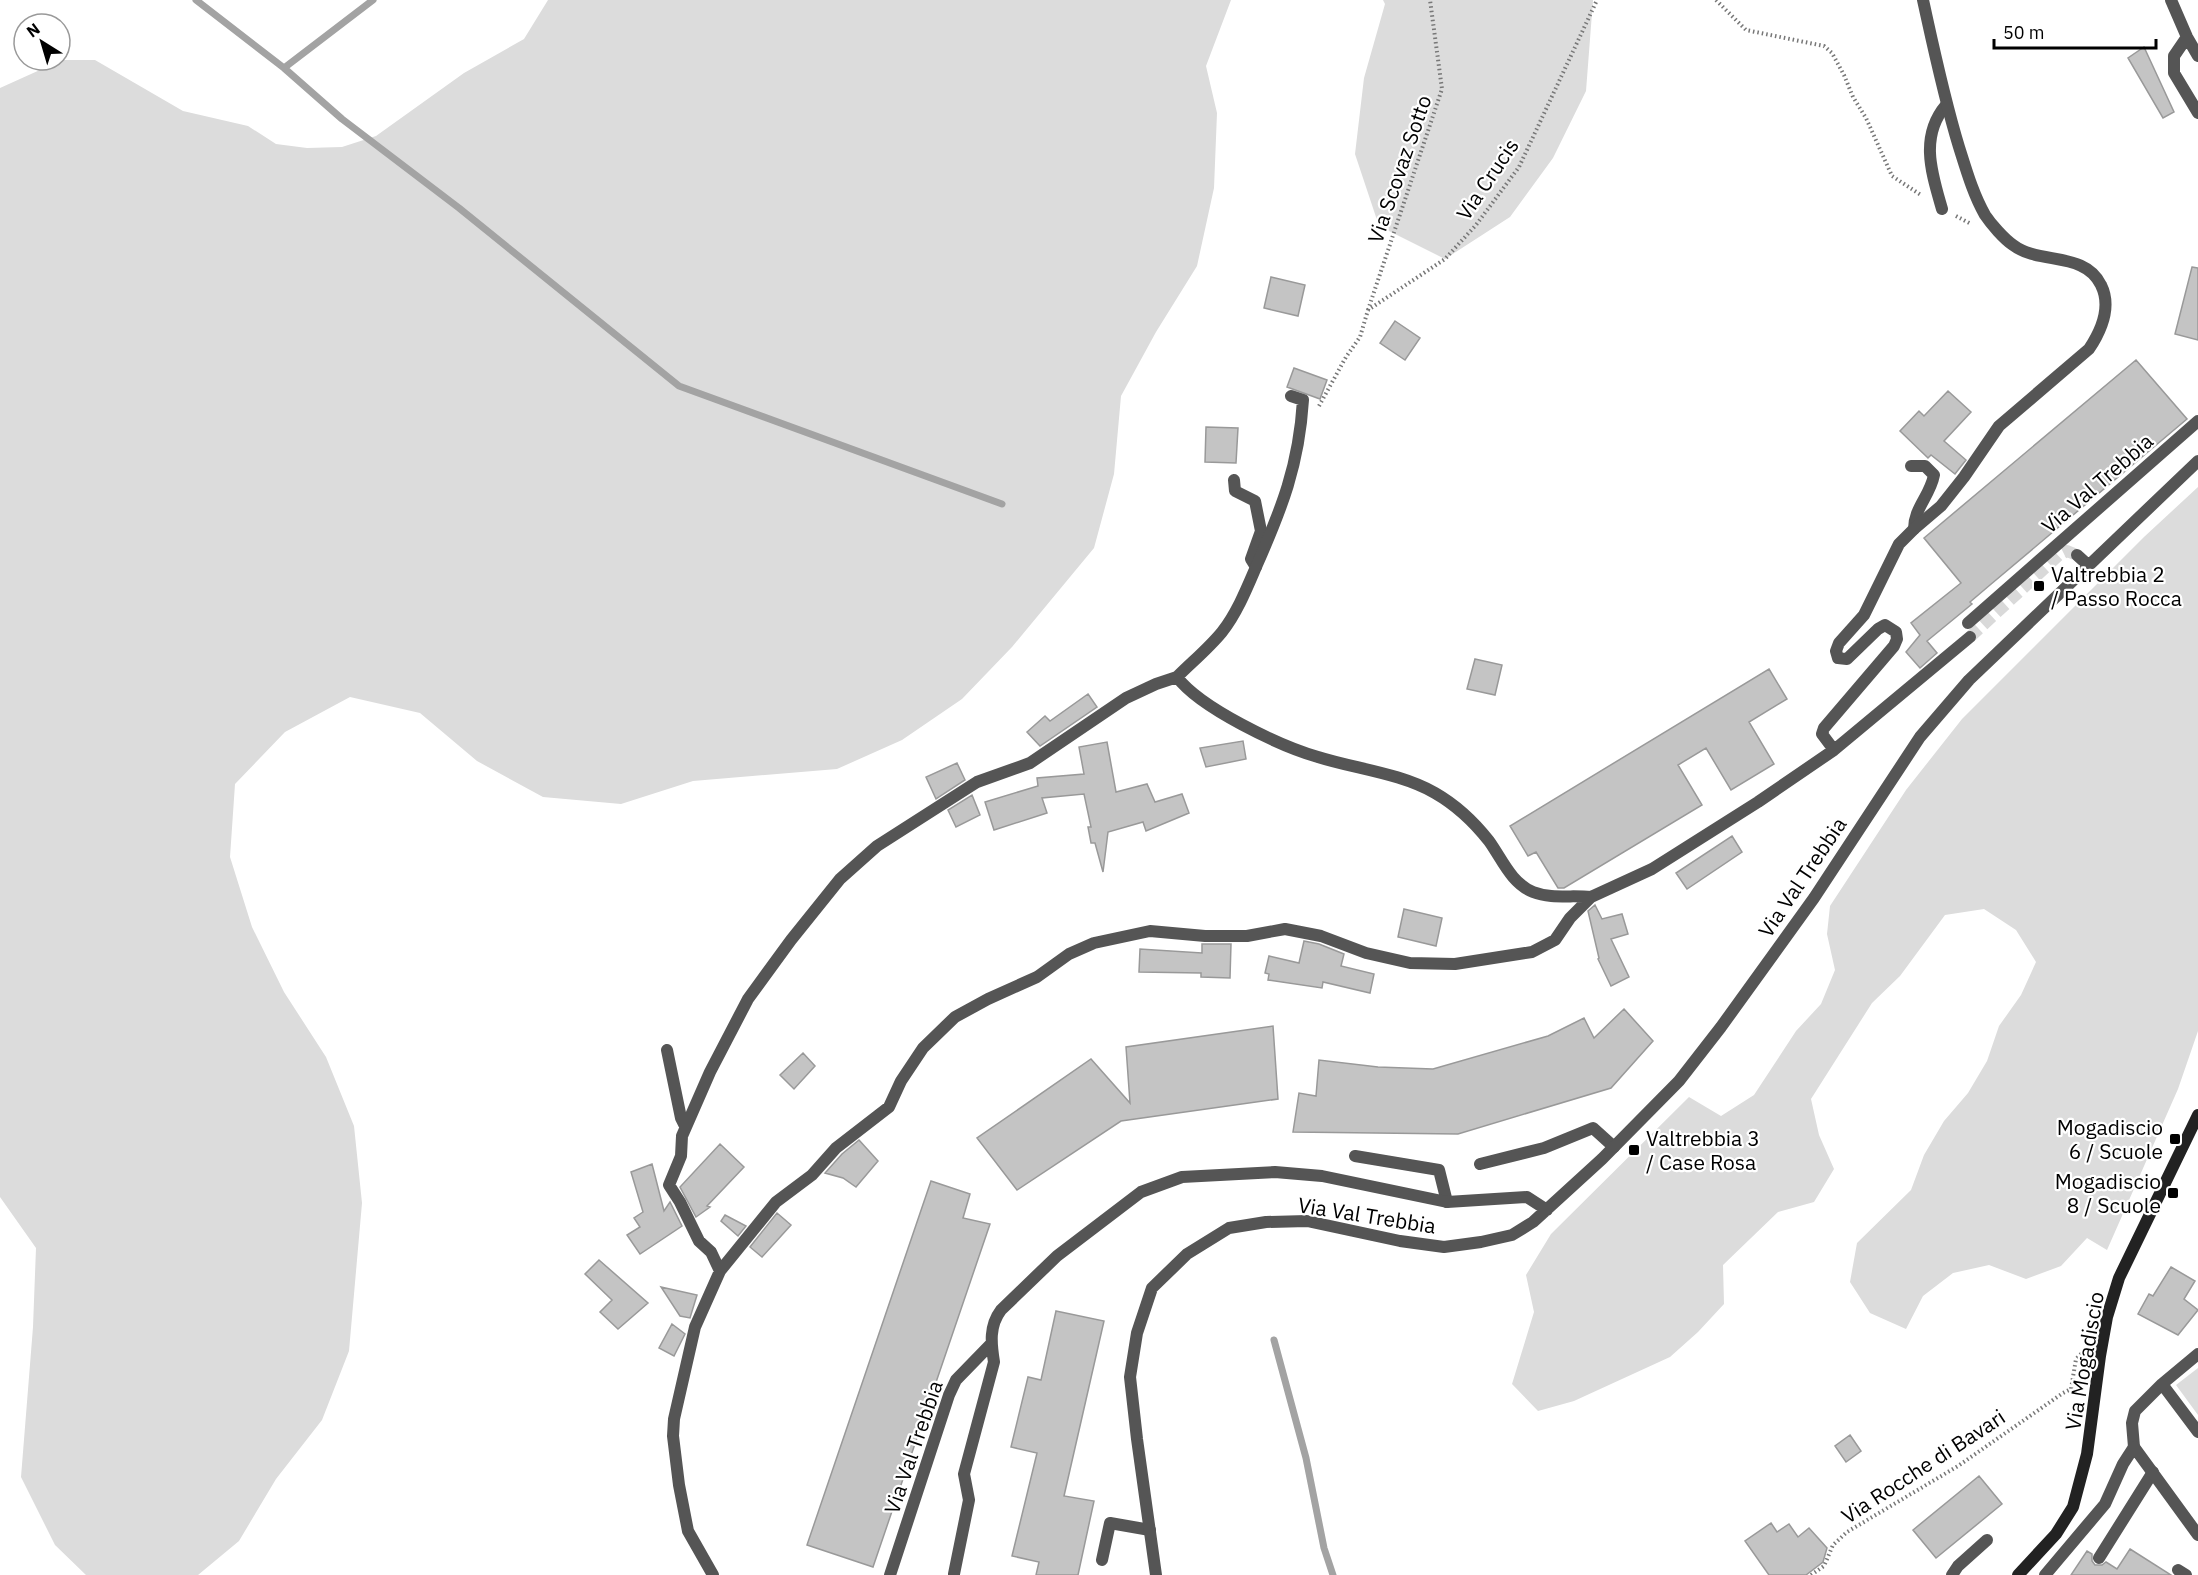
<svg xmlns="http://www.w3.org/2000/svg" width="2198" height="1575" viewBox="0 0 2198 1575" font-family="'IBM Plex Sans',sans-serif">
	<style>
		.green { fill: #dcdcdc }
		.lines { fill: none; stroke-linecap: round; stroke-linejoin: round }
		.stream { stroke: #a3a3a3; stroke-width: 7 }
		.building { fill: #c4c4c4; stroke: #999; stroke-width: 1.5 }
		.street-tunnel { stroke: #d9d9d9; stroke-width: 12; stroke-dasharray: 12 6; stroke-linecap: butt }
		.path { stroke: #777; stroke-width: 4; stroke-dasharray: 1.5 3; stroke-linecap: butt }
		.lane { stroke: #555; stroke-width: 12 }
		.street { stroke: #555; stroke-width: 12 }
		.secondary { stroke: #222; stroke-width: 12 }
		.poi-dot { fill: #000; stroke: #fff; stroke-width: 2 }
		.labels { text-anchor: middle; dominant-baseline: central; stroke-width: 4.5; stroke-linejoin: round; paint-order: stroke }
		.street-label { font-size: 21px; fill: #000; stroke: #fff }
		.poi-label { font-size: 21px; fill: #000; stroke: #fff; text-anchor: start }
	</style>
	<rect width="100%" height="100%" fill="#fff"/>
	<path class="green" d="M548,0H1231L1206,66L1217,113L1214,188L1197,266L1156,332L1121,396L1114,474L1094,548L1012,647L962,699L902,740L837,769L693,781L621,804L543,797L477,761L420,713L350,697L285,732L235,784L230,857L252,927L284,992L326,1057L354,1126L362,1203L349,1351L322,1420L276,1479L239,1541L198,1575H86L55,1545L21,1477L33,1327L36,1248L0,1197V88L62,60H95L183,111L248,126L276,144L307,148L342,147L376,136L464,73L524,39Z
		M1383,0H1593L1586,91L1553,158L1510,217L1445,259L1379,226L1355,154L1364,78L1385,4Z
		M2198,487V1031L2178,1089L2107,1250L2087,1238L2061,1266L2026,1279L1989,1265L1953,1273L1923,1296L1906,1329L1870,1313L1850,1282L1857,1243L1911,1190L1924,1155L1944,1121L1968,1093L1987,1061L1999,1026L2021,995L2036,962L2016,930L1984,909L1945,915L1900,976L1872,1003L1811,1099L1819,1135L1834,1169L1814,1202L1778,1212L1723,1265L1724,1304L1698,1332L1670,1357L1574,1401L1538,1411L1512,1384L1534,1312L1526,1275L1551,1234L1689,1097L1721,1116L1754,1095L1796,1031L1821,1004L1835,970L1827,934L1830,906L1906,790L1962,719L2144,537Z
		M2198,1368V1415L2176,1385Z"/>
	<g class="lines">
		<path class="stream" d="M196,0L284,68L342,119L459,208L679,386L1002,504
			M284,68L373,0
			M1274,1340L1306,1458L1324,1548L1333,1575"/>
	</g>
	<path class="building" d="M2144,47L2174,112L2163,118L2128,58Z
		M2192,267L2198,268V340L2175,334Z
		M1271,277L1305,285L1298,316L1264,308Z
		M1395,321L1420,338L1405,360L1380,343Z
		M2136,360L2187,419L1990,585L1970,602L1972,604L1927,641L1937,653L1920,668L1906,652L1920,635L1911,623L1961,583L1924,538Z
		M1294,368L1327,380L1320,399L1287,387Z
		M1948,391L1971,412L1944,441L1966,460L1955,474L1931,455L1928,458L1900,431L1919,411L1924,416Z
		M1206,427L1238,428L1236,463L1205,462Z
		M1475,659L1502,665L1495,695L1467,689Z
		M1769,669L1787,699L1749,722L1774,764L1731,790L1706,748L1678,765L1702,805L1564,888H1558L1536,852L1528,856L1510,826Z
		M1088,694L1097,707L1040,746L1027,732L1045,716L1050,721Z
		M1243,741L1246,759L1206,767L1200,748Z
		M1107,742L1116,792L1147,784L1155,802L1182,794L1189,813L1146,831L1143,822L1108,832L1103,872L1095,843H1091L1088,827H1091L1084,794L1042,798L1047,813L994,830L985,802L1038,786L1037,778L1084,774L1079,747Z
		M957,763L965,780L936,799L926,777Z
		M972,795L980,815L956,827L948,810Z
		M1732,836L1742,852L1687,889L1676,873Z
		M1595,905L1602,919L1622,914L1628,934L1611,939L1629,977L1611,986L1598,959L1599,958L1588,911Z
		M1404,909L1442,918L1436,946L1398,937Z
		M1304,941L1319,944L1344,954L1341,966L1374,974L1370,993L1323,982L1322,988L1268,980L1269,974L1265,973L1269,956L1299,963Z
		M1202,944H1231L1230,978L1201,977V973L1139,972L1140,949L1202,953Z
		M1624,1009L1653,1041L1611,1088L1458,1134L1293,1132L1299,1093L1316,1096L1319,1060L1378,1067L1433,1069L1548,1036L1584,1018L1594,1038Z
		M1273,1026L1278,1099L1121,1121L1017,1190L977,1138L1091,1059L1130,1103L1126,1047Z
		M803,1053L815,1066L794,1089L780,1075Z
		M859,1140L878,1161L856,1187L843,1178L825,1173L842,1154Z
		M720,1144L744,1167L707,1206L710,1207L696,1217L680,1187Z
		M652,1164L664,1211L670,1202L682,1226L640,1254L627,1235L640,1227L634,1218L643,1212L631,1172Z
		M931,1181L970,1194L963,1218L990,1224L873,1567L807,1545Z
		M777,1213L791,1225L762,1257L750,1247Z
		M725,1215L746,1226L738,1236L721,1221Z
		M599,1260L648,1303L618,1329L600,1312L612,1300L585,1274Z
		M2171,1267L2195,1281L2184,1299L2198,1310L2178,1335L2138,1314L2149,1294L2153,1296Z
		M661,1287L697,1295L690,1318L680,1316Z
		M1056,1311L1104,1321L1064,1496L1094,1501L1078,1575H1036L1039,1562L1012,1556L1037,1453L1011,1447L1028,1377L1041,1380Z
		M672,1324L685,1334L674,1356L659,1348Z
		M1850,1435L1861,1451L1846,1462L1835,1446Z
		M1979,1476L2002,1504L1936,1558L1913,1530Z
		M1771,1523L1777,1532L1789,1524L1798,1537L1809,1528L1827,1548L1823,1562L1806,1575H1769L1745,1541Z
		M2130,1549L2171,1575H2071L2087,1551L2092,1554V1561L2095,1565H2102L2106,1562L2117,1569Z"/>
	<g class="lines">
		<path class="street-tunnel" d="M1970,637L2059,555L2067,551L2077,555"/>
		<path class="path" d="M1716,0L1746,30L1824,46L1832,53L1844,75L1853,97L1866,118L1892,176L1921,195
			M1956,216L1971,224
			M1368,310L1442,89L1430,0
			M1319,406L1346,357L1360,337L1368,310L1445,259L1476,225L1519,167L1597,0
			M1811,1575L1824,1566L1833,1545L1847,1532L1958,1466L2063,1393L2071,1389L2076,1359L2081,1354H2084"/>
		<path class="lane" d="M1942,209C1932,174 1919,137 1946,105
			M1911,466H1925L1934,475C1930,496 1914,508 1914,529
			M1234,480L1235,491L1255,501L1261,531L1251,559L1256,567
			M1355,1156L1439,1170L1447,1202
			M1480,1164L1544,1148L1593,1128L1614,1147
			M2162,1384L2198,1432
			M2134,1447L2132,1423L2135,1411L2162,1384L2198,1354
			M2099,1558L2153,1472
			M1102,1560L1110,1523L1150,1530
			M2178,1570L2186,1575"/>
		<path class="street" d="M2171,0L2187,37L2198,56
			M2187,37L2174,56V73L2198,113
			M2077,555L2088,565
			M1968,623L2198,421
			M1177,677C1192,662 1209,648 1222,632C1237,613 1247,588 1256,567C1282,508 1299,465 1303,400L1291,396
			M1834,750L1822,734L1824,728L1894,646L1897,639L1896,632L1885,625L1878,629L1847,659L1838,658L1836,651L1839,643L1864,615L1899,544L1914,529L1941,506L1964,477L1999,426L2089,349C2101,331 2112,307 2101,285C2085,251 2039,265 2013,245C2004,239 1991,224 1985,215C1973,194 1966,169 1959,147C1944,98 1934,50 1923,0
			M667,1050L681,1118L684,1124L688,1122
			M720,1271L711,1252L699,1241L680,1202L669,1185L681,1156L682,1136L710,1072L748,999L791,940L840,879L877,846L977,782L1030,763L1126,698L1156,684L1177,677C1200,708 1280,746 1318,757C1356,769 1400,773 1435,793C1456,805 1474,822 1489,841C1502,859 1511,883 1533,892C1551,899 1572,895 1591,897
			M954,1574L969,1500L964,1474L994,1362C991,1343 989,1326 1001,1310L1057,1256L1141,1192L1182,1177L1275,1172L1322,1176L1447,1202L1527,1197L1547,1210
			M713,1575L688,1531L679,1485L673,1436L674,1419L695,1327L720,1271L776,1202L812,1175L836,1148L889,1107L901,1081L923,1048L955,1017L988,999L1037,977L1069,954L1094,943L1150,931L1205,936H1247L1285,929L1321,936L1366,953L1410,963L1455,964L1532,952L1555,940L1570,918L1591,897L1652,869L1758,802L1834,750L1970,637
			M890,1575L949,1395L956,1380L991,1344
			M1156,1575L1137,1439L1130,1377L1137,1333L1152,1288L1187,1254L1229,1228L1266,1222L1307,1221L1400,1241L1444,1247L1481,1242L1512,1235L1533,1222L1602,1159L1679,1081L1721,1027L1814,898L1920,737L1969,680L2198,461
			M1952,1575L1958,1566L1987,1540
			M2045,1575L2105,1504L2123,1464L2134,1447L2198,1535"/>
		<path class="secondary" d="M2018,1575L2056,1534L2073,1507L2087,1454L2100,1356L2107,1317L2119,1278L2198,1115"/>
	</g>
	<g class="poi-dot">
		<rect x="2033" y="580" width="12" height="12" rx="3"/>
		<rect x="2169" y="1133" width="12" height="12" rx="3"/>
		<rect x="1628" y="1144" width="12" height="12" rx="3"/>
		<rect x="2167" y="1187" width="12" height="12" rx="3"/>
	</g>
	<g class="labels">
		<g class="street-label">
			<text transform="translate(1399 169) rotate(-71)">Via Scovaz Sotto</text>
			<text transform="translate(1487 179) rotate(-56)">Via Crucis</text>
			<text transform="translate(2097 483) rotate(-41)">Via Val Trebbia</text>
			<text transform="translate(1802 877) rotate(-56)">Via Val Trebbia</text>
			<text transform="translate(1367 1215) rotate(9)">Via Val Trebbia</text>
			<text transform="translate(2084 1361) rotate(-80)">Via Mogadiscio</text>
			<text transform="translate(913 1447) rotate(-71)">Via Val Trebbia</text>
			<text transform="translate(1923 1466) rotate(-33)">Via Rocche di Bavari</text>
		</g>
		<g class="poi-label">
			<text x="2051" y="574">Valtrebbia 2<tspan x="2051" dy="24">/ Passo Rocca</tspan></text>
			<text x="2163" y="1127" text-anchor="end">Mogadiscio<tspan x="2163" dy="24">6 / Scuole</tspan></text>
			<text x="1646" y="1138">Valtrebbia 3<tspan x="1646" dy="24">/ Case Rosa</tspan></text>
			<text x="2161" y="1181" text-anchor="end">Mogadiscio<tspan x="2161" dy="24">8 / Scuole</tspan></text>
		</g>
	</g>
	<g transform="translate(42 42) rotate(323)"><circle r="28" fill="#ffffff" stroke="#999999" stroke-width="1.5"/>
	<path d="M0-4.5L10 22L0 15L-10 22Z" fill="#000000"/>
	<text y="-9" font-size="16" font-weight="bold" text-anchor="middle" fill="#000000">N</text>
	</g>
	<path d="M1994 39v9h162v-9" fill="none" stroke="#000000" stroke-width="3"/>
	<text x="2003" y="39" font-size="18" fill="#000000" stroke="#ffffff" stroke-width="4.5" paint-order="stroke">50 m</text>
</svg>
